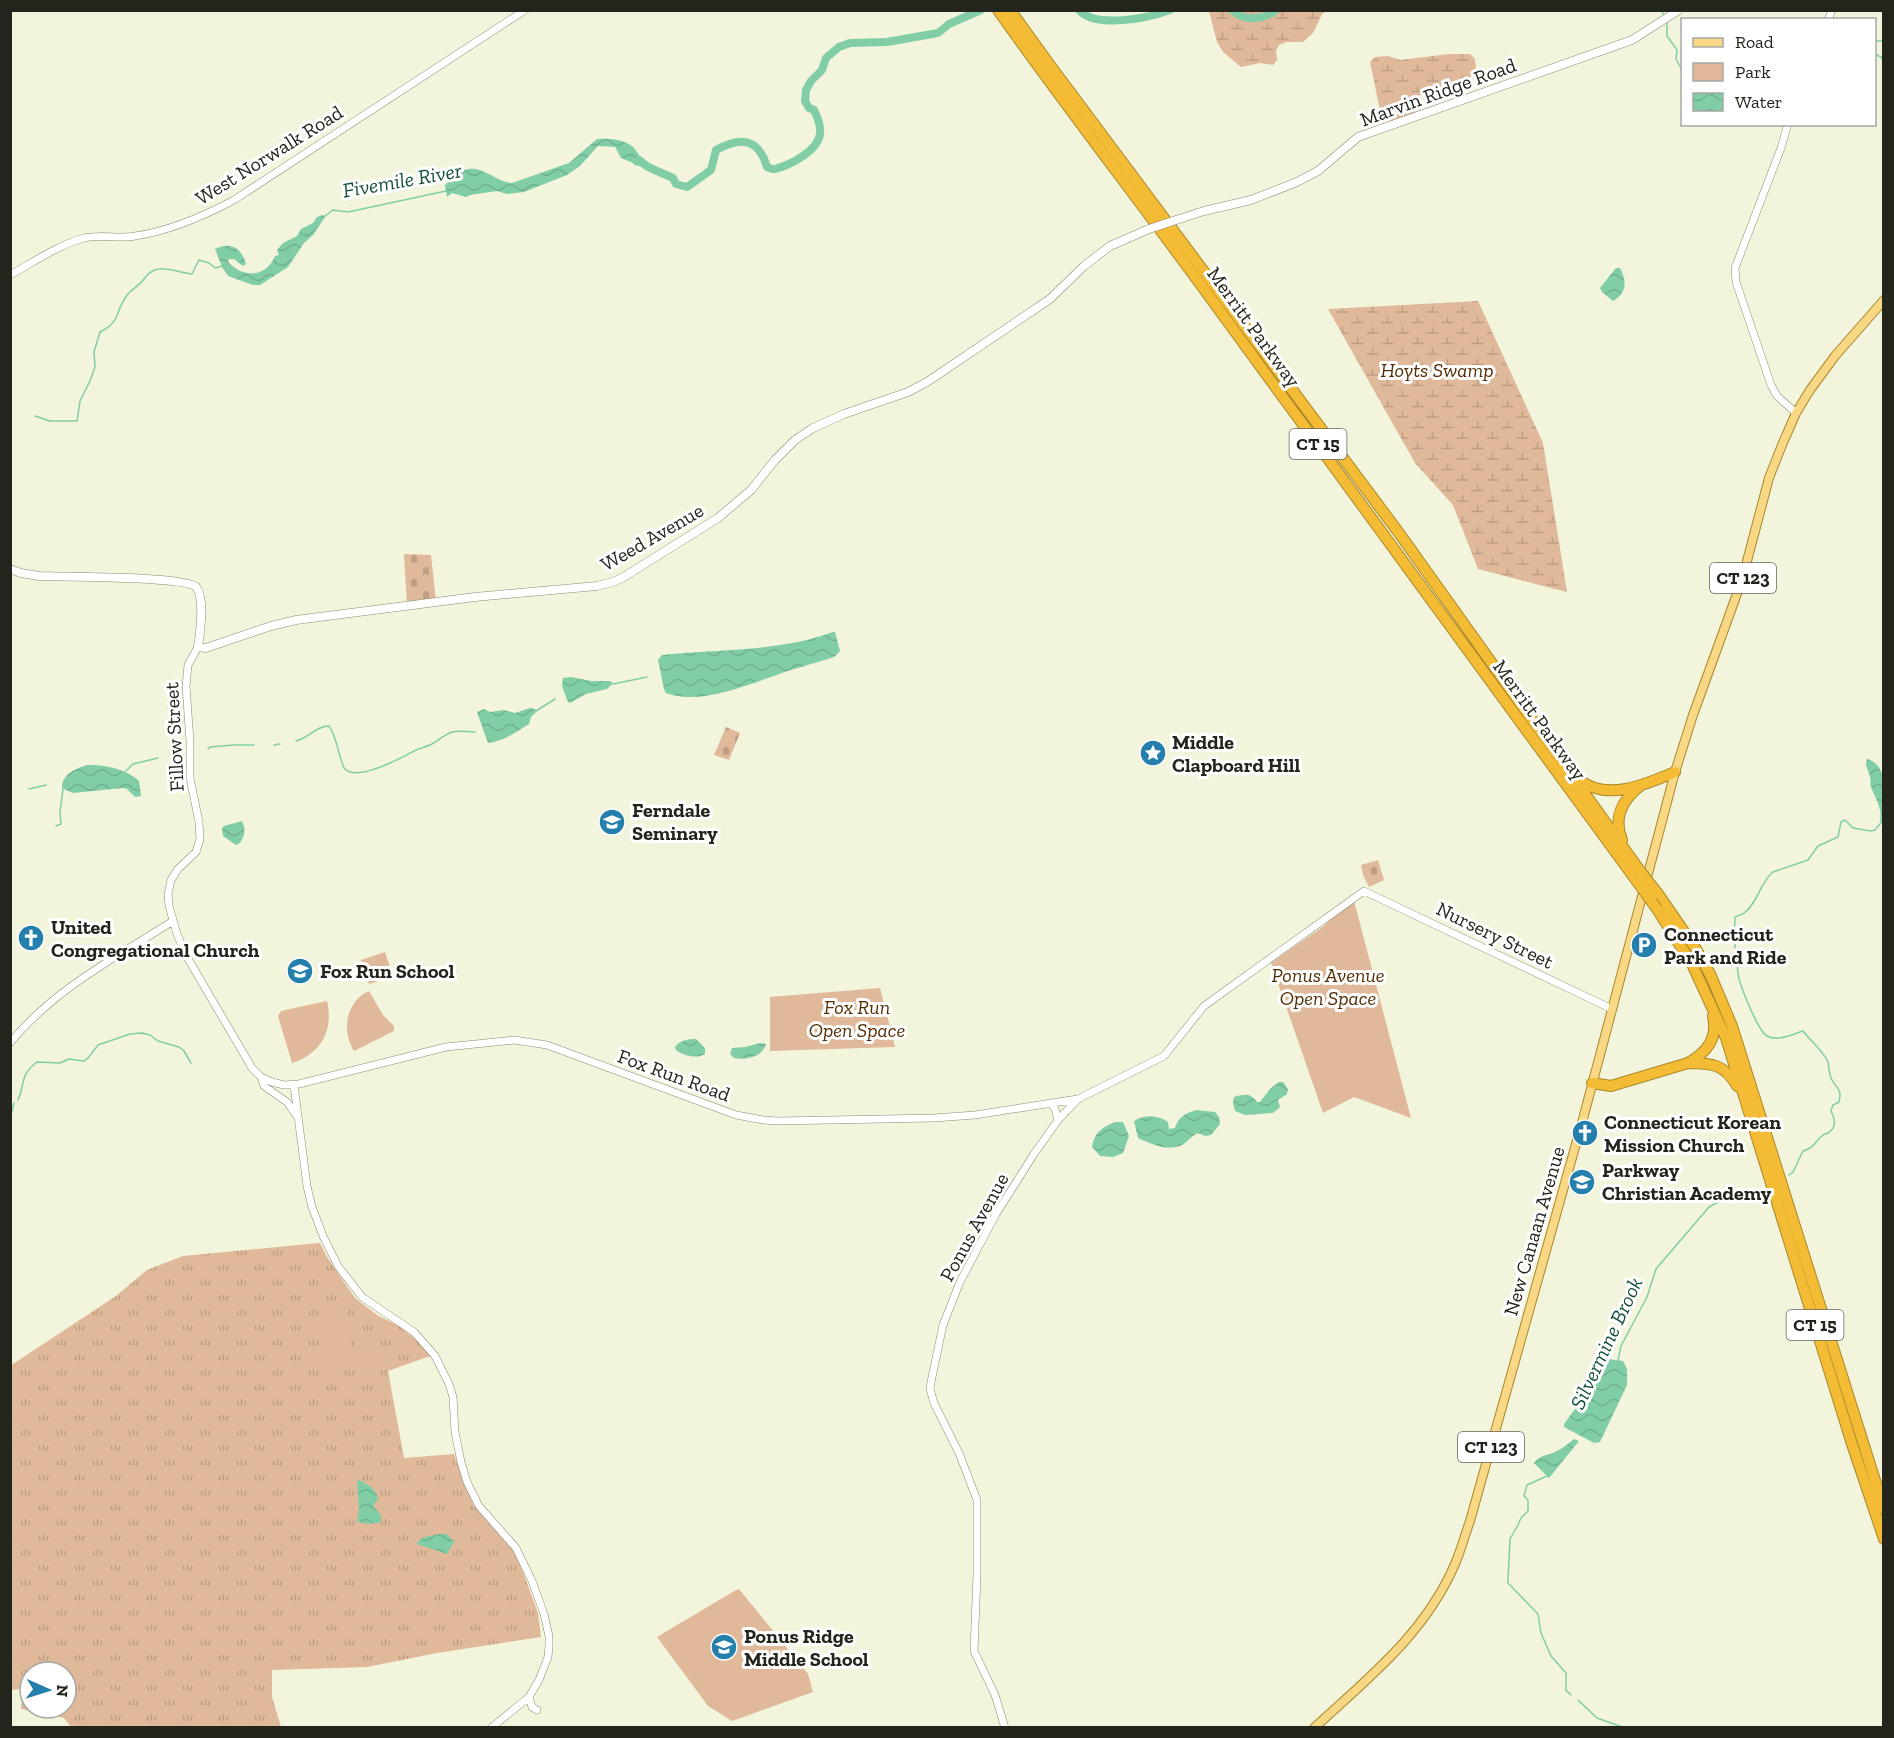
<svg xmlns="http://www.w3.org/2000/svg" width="1894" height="1738" viewBox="0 0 1894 1738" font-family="'Zilla Slab',serif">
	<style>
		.grass { fill: url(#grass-tufts); fill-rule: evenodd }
		.wetland { fill: url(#wetland-marsh) }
		.cemetery { fill: url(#cemetery-stones) }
		.park { fill: #dfb99a }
		.water { fill: url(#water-waves) }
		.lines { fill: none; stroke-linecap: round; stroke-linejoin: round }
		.stream { stroke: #81cea6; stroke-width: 1.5 }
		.river { stroke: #81cea6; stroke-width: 8 }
		.tertiary-casing { stroke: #8a8b75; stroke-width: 8 }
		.secondary-casing { stroke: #8a8b75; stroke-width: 9 }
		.primary-casing { stroke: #aa872b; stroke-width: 10 }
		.motorway-casing { stroke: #aa872b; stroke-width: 12 }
		.tertiary { stroke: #fff; stroke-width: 7 }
		.secondary { stroke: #fff; stroke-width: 8 }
		.primary { stroke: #f8d785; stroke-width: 8 }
		.motorway { stroke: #f3bc34; stroke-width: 10 }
		.secondary-bridge-casing { stroke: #8a8b75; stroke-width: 9; stroke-linecap: butt }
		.motorway-bridge-casing { stroke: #aa872b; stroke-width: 12; stroke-linecap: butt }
		.secondary-bridge { stroke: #fff; stroke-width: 8 }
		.motorway-bridge { stroke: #f3bc34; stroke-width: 10 }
		.labels { text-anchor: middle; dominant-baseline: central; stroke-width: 6; stroke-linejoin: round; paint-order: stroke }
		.shield { fill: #fff; stroke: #65665f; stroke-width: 1.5 }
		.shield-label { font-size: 18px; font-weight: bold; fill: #23241b }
		.street-label { font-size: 20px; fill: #23241b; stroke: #fff }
		.park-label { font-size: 20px; font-style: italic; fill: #542d05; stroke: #fff }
		.poi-label { font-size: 20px; font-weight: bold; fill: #23241b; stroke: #fff; text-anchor: start }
		.water-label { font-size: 21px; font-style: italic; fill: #145136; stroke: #fff }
	</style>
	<defs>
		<pattern id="grass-tufts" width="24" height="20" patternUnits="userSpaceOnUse" patternTransform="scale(1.5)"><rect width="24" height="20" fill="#dfb99a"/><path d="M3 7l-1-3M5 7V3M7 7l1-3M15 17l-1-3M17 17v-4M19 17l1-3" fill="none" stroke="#bf9f84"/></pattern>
		<pattern id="wetland-marsh" width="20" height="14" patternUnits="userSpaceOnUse" patternTransform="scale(1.5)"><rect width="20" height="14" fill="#dfb99a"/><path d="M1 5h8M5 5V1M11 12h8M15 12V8" fill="none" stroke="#bf9f84"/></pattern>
		<pattern id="cemetery-stones" width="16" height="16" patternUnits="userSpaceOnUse" patternTransform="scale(1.5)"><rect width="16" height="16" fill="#dfb99a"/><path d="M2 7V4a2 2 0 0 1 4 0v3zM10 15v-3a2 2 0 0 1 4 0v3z" fill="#bf9f84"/></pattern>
		<pattern id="water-waves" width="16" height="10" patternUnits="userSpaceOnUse" patternTransform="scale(1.5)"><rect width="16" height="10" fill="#81cea6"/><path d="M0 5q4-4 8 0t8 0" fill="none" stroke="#6fb18e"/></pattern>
	</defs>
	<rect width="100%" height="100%" fill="#f2f4db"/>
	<path class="grass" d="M320,1243L327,1257L355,1298L377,1315L401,1327L433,1355L388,1371L404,1458L454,1454L473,1504L509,1542L516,1553L538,1613L541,1637L437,1653L367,1667L272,1670V1697L281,1727H71L64,1718L21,1709L23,1692L20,1689L10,1690V1366L116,1296L147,1270L183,1256ZM30,1672H66V1708H30Z"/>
	<path class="wetland" d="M1209,11V10L1327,11L1322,14L1313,33L1303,42H1286L1279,45L1276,51L1277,60L1273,65L1260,63L1241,67L1223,52L1217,42Z
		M1449,54H1470L1475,59L1476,69C1473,73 1470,78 1467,81C1454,91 1428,84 1413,101L1415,112L1387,123L1381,115L1370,62L1375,57L1388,56L1400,60Z
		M1478,301L1543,443L1567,592L1478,569L1453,505L1415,463L1328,309Z"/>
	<path class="cemetery" d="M404,554L431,555L436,602L407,605Z
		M726,727L740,733L729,760L714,755Z
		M1378,860L1384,880L1369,887L1363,875L1361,865Z"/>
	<path class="park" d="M1353,897L1411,1118L1354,1097L1323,1113L1271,963L1324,926Z
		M385,952L393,976L369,984L361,960Z
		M880,988L895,1047L770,1051V997Z
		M369,991L383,1015L394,1026V1031L354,1051C341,1031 346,1001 369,991Z
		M327,1001C334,1030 321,1054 292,1063L278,1016L281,1011Z
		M345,1304L354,1367L328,1371L319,1307Z
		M380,1344L382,1367L356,1371L353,1348Z
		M739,1589L808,1674L813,1692L732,1721L708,1706L657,1637L736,1590Z"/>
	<path class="water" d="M597,139C607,138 623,139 632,146C638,152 641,160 649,165L648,168L635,165L633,163L621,158L615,147L598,146L580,166L567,175L524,192L507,194L497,191L470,195L466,197L452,193L447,197L445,185C451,180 457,172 465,170C482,164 495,182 512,183L569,163Z
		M323,215L325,217L313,235L304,243L288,267L260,285H253L228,276L222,267L215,249C230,241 242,248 246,264L243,266L234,259H229L228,262C243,278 266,278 275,256L279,255L277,250L283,243L297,236L301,229L313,223L317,217Z
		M1616,268H1620C1627,281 1627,293 1613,301L1602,292L1600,288Z
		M833,632H835L840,651L834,657C813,664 791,669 771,677C741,687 697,705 666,693L664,689L658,660L662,655C719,649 779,652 833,632Z
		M571,677L591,681H609L613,683L607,689L586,694L570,703L568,702L562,686L563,678Z
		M530,708L535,709L536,712L531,717L529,724C516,732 505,741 488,743L477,712L484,709L490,712L504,710L515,713Z
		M1867,759C1891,765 1884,803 1883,822L1880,821C1883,809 1875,798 1871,787C1870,784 1871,781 1870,777C1869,770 1864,767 1867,759Z
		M87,765C104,764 127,769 139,781L141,796L135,797L127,789L123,788L73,793L62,788C62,774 75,769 87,765Z
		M242,821C246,829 245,835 240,843L236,845L223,836L222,828L224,826Z
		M696,1039L705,1048V1054C696,1059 684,1056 676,1050L675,1047C680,1040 688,1039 696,1039Z
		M760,1043L766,1044C762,1057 747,1060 734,1058L730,1054L732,1048L745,1047Z
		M1279,1082H1283L1288,1089L1287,1094L1278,1100L1280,1107L1273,1113L1245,1115L1235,1111L1233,1103L1234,1097C1245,1094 1250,1093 1257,1102H1260L1270,1089Z
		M1196,1110L1215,1112L1219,1117L1220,1124L1211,1135L1205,1136L1198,1133C1191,1136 1188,1142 1182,1145C1167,1152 1152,1144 1138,1138L1134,1121C1144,1114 1158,1115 1168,1122L1169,1129L1175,1128C1179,1116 1185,1114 1196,1110Z
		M1115,1122H1123L1129,1136L1123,1153L1113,1157L1100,1156L1092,1147C1094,1133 1102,1127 1115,1122Z
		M1608,1359L1623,1361L1627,1369V1385L1600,1442L1594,1443L1564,1427V1424L1575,1409L1591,1369L1597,1364Z
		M1574,1439L1579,1441L1549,1478L1534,1463C1541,1454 1548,1456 1557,1451C1563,1448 1569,1443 1574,1439Z
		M359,1480C367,1484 377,1489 378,1499L374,1505V1507L381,1515V1522C374,1524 363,1525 357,1521L359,1511L357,1481Z
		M438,1534H447L452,1540H455L447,1554L417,1544C419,1536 430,1537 438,1534Z"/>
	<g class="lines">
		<path class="stream" d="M1662,10L1663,14
			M1667,23V36L1677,50L1676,59L1682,70
			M1874,41H1884
			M1874,53L1882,58L1884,66
			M325,216L333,210L348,212L446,191
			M35,416L50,421H77L80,401L90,381L95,367L94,352L100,332C121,322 115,311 127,295C132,289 140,285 144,279C149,272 155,268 164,269C173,269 183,273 192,274L199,260L209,263L215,268L222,266
			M613,684L647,677
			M536,711L555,699
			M296,741C309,738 316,726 329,726C337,736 340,764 345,769C358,782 401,758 414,751C420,748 426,747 432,744C438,741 445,734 452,732C459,730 467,732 475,732
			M274,745L280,744
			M208,749L210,747L233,745H254
			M125,772L133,764L158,758
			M29,789L46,785
			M56,826L61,824L60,812L63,789
			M18,1100C25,1084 20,1074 37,1062L60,1063L69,1059L84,1061L88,1058L98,1045L130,1034L142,1033L150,1035L158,1041L179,1047L184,1051L191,1063
			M10,1119L14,1103
			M1789,1175L1793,1172L1803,1151C1816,1147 1814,1142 1823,1135C1824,1134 1826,1134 1828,1133C1837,1127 1835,1119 1831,1111L1833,1105L1839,1102C1842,1088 1838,1091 1832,1080C1829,1075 1829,1068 1828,1062C1825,1053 1809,1039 1803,1031C1793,1034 1777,1042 1767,1036C1758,1031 1739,984 1738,973C1735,955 1734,935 1735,917C1738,915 1742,915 1744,913C1758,903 1760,882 1773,872L1808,860L1818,846L1838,837L1841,822L1845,820L1853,828L1871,831L1875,830L1884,819
			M1618,1360L1621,1346L1647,1297L1656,1269L1709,1207L1740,1190L1752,1193L1763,1191
			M1547,1476L1527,1485L1524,1496L1528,1500V1511L1521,1518L1518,1525L1510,1539L1508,1579V1583L1538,1614L1541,1633L1551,1656L1566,1673V1690L1571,1695
			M1578,1700L1597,1718L1625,1728"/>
		<path class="river" d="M1079,10C1096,29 1148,18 1170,10
			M1232,10C1244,22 1263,20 1276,10
			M639,160L648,167L673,178L676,184L687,187L711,170L716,150C740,137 758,137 767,167L772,169
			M775,169C790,165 818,151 820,134C821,126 817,116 814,110L809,108L805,101L806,90L811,81L822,70L826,58L839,47L850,43L887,42L938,33L949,24L981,10"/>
		<defs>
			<path id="tertiary" d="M1828,20L1832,10
				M1788,124L1781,148L1735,268L1736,282L1771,385L1777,396L1796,413
				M10,275C34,262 58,245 84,238C101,234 118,239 135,236C170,231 202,217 234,200L525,10
				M198,647L188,665L186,686L190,741V778L199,822L200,839L196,852L178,869L171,880L168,894L169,906L177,934L187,957L252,1068L261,1077L272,1082L284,1085L299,1084L446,1047L514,1040L547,1045L736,1115L763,1120L778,1121L934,1118L975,1115L1078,1099
				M10,1043C53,990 116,957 173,921
				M261,1077L264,1086L287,1102L296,1115
				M294,1085L307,1186L312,1207L323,1236L338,1266L362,1297L414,1332L435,1356L449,1384L453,1397L455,1432L461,1462L467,1482L479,1506L516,1548L532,1581L544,1614L549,1636V1646L548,1657L539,1680L529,1697L491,1728
				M1051,1103L1055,1109L1058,1120
				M529,1697L532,1707L537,1710
				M1005,1728L995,1695L974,1651L977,1576V1500L959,1453L934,1403L930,1389L931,1382L943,1325L960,1282L996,1214L1034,1154L1058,1120L1078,1099L1164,1056L1204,1006L1364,891L1612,1009"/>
			<path id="secondary" d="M1176,220L1204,211L1251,200L1297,182L1318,171L1358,137L1632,40L1679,10
				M10,569L21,573L39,576C63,577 185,576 196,587C205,597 200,634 198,647L206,648L271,626L296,620L475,597L597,586L613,582L622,578L718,518L751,490L775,460L795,440L813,428L844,414L908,392L927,382L1050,299L1084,266L1110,246L1149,229"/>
			<path id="primary" d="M1314,1728C1368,1678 1425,1634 1455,1564C1461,1550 1465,1535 1470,1521L1583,1119L1675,772L1693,715L1742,580L1769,478L1782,445L1796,413L1810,390L1835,356L1884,300"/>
			<path id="motorway" d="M998,10C1070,112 1147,210 1220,311C1359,500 1496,691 1636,880
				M1010,10L1052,68L1399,533L1640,871
				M1580,780C1606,802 1647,784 1675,772
				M1622,840C1613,818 1622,800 1640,786
				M1658,894L1696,949L1711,976L1732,1026L1884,1509
				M1657,909L1692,964L1726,1038L1852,1444L1884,1539
				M1688,1063C1707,1052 1718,1039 1713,1016
				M1592,1083L1611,1086L1688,1063C1711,1063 1725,1064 1737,1086"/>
		</defs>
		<use href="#tertiary" class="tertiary-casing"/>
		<use href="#secondary" class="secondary-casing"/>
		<use href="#primary" class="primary-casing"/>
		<use href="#motorway" class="motorway-casing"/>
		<use href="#tertiary" class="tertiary"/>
		<use href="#secondary" class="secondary"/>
		<use href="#primary" class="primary"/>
		<use href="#motorway" class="motorway"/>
		<defs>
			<path id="secondary-bridge" d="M1149,229L1176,220"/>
			<path id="motorway-bridge" d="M1640,871L1658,894
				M1636,880L1657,909"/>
		</defs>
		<use href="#secondary-bridge" class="secondary-bridge-casing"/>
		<use href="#motorway-bridge" class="motorway-bridge-casing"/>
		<use href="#secondary-bridge" class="secondary-bridge"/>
		<use href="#motorway-bridge" class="motorway-bridge"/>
	</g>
	<defs>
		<symbol id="sight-disc" viewBox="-11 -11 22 22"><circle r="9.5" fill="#247fad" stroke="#fff"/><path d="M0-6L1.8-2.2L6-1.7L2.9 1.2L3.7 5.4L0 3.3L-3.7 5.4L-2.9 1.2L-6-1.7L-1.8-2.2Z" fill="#fff"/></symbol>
		<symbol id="school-disc" viewBox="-11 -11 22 22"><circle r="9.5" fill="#247fad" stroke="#fff"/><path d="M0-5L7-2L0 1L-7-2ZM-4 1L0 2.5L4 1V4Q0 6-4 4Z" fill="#fff"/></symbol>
		<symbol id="church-disc" viewBox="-11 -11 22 22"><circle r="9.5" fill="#247fad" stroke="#fff"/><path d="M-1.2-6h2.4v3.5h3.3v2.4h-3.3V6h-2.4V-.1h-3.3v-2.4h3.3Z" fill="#fff"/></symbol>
		<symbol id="parking-disc" viewBox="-11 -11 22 22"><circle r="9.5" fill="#247fad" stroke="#fff"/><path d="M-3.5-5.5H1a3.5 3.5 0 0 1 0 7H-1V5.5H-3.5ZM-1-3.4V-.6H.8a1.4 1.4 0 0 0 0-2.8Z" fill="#fff"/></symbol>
	</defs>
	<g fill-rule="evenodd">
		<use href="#sight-disc" x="1138" y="738" width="30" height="30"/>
		<use href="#school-disc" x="597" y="807" width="30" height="30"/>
		<use href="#church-disc" x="16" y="923" width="30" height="30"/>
		<use href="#parking-disc" x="1629" y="930" width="30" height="30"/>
		<use href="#school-disc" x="285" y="956" width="30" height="30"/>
		<use href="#church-disc" x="1570" y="1118" width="30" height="30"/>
		<use href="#school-disc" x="1567" y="1167" width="30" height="30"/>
		<use href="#school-disc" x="709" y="1632" width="30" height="30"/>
	</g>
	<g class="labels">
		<g class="shield">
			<rect x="1289.5" y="429" width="57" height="30" rx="4.5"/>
			<rect x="1710" y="563" width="66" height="30" rx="4.5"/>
			<rect x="1786.5" y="1310" width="57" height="30" rx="4.5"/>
			<rect x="1458" y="1432" width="66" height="30" rx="4.5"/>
		</g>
		<g class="shield-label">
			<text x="1318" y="444">CT 15</text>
			<text x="1743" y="578">CT 123</text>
			<text x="1815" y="1325">CT 15</text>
			<text x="1491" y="1447">CT 123</text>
		</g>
		<g class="street-label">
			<text transform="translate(1438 92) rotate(-20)">Marvin Ridge Road</text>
			<text transform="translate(269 155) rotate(-32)">West Norwalk Road</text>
			<text transform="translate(1254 327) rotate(54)">Merritt Parkway</text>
			<text transform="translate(652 537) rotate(-30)">Weed Avenue</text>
			<text transform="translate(1540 720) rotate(54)">Merritt Parkway</text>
			<text transform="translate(174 737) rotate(-93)">Fillow Street</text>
			<text transform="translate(1495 935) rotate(26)">Nursery Street</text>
			<text transform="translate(674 1075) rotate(20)">Fox Run Road</text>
			<text transform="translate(974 1227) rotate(-61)">Ponus Avenue</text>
			<text transform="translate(1534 1231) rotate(-74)">New Canaan Avenue</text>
		</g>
		<g class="park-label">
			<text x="1437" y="370">Hoyts Swamp</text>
			<text x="1328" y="975">Ponus Avenue<tspan x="1328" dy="23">Open Space</tspan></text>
			<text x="857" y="1007">Fox Run<tspan x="857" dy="23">Open Space</tspan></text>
		</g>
		<g class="poi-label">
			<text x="1172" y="742">Middle<tspan x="1172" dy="23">Clapboard Hill</tspan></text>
			<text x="632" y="810">Ferndale<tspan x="632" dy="23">Seminary</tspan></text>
			<text x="51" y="927">United<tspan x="51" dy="23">Congregational Church</tspan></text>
			<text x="1664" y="934">Connecticut<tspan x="1664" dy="23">Park and Ride</tspan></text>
			<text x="320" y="971">Fox Run School</text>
			<text x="1604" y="1122">Connecticut Korean<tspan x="1604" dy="23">Mission Church</tspan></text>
			<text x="1602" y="1170">Parkway<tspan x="1602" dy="23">Christian Academy</tspan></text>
			<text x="744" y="1636">Ponus Ridge<tspan x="744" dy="23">Middle School</tspan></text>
		</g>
		<g class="water-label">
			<text transform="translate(402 180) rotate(-10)">Fivemile River</text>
			<text transform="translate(1606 1343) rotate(-65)">Silvermine Brook</text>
		</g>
	</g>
	<rect width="1894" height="1738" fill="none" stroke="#23241b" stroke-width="24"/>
	<rect x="1681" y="18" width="195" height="108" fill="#ffffff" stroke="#a7a7a4" stroke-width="1.5"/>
	<rect x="1693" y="38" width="30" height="9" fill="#f8d785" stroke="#a7a7a4" stroke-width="1.5"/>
	<text x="1735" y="48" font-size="18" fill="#23241b">Road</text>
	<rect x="1693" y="63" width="30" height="18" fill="#dfb99a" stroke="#a7a7a4" stroke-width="1.5"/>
	<text x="1735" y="78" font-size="18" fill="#23241b">Park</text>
	<rect x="1693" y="93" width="30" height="18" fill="url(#water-waves)" stroke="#a7a7a4" stroke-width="1.5"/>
	<text x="1735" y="108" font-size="18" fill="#23241b">Water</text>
	<g transform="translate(48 1690) rotate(93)"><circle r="28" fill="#ffffff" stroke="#a7a7a4" stroke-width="1.5"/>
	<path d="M0-4.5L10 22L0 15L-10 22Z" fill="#247fad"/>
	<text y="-9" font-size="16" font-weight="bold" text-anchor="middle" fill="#23241b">N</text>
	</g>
</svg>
